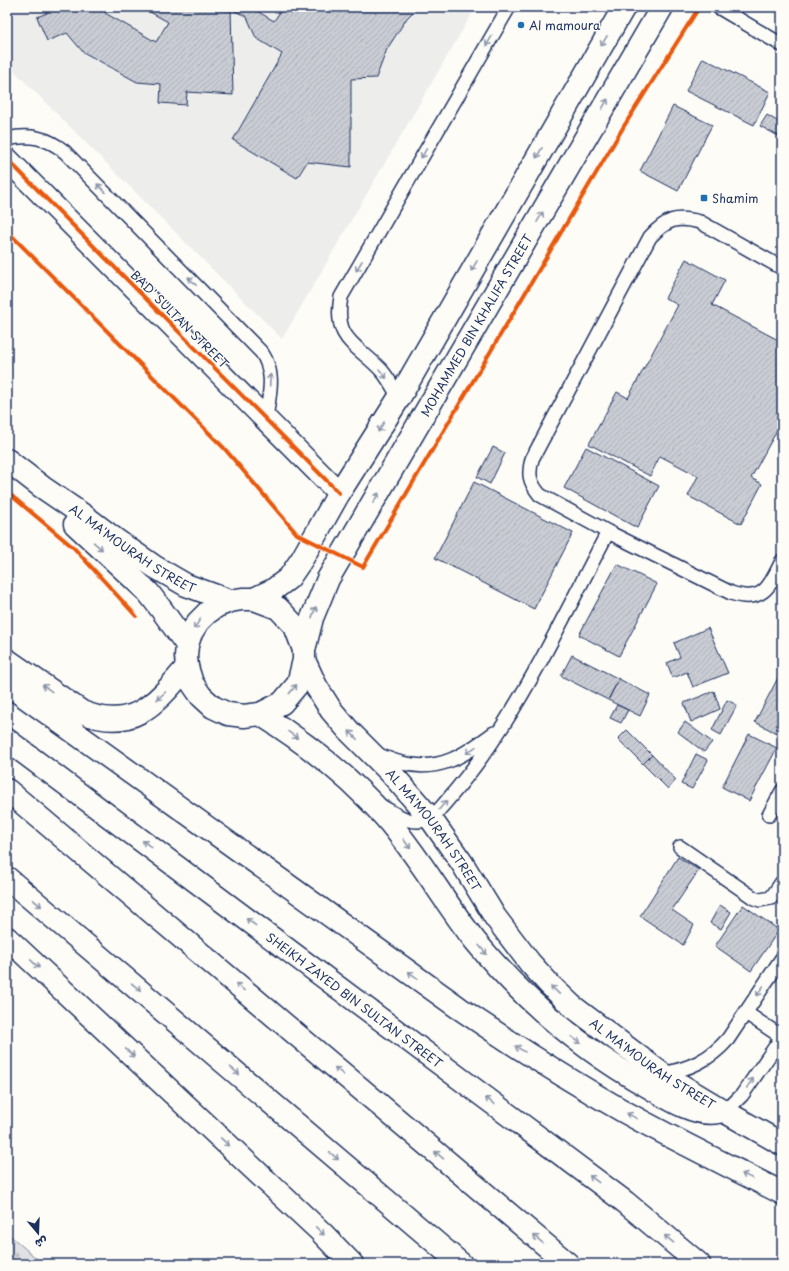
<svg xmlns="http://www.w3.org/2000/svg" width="789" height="1271" viewBox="0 0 789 1271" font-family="'Playpen Sans','Playpen Sans Arabic',sans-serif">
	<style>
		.built { fill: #edeeec }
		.forest { fill: url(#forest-firs); stroke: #7e88a0 }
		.building { fill: url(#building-hatch); stroke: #1b2f5e }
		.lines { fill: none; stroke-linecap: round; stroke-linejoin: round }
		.lane-casing { stroke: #1b2f5e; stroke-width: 16 }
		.secondary-casing { stroke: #1b2f5e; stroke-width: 25 }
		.primary-casing { stroke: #1b2f5e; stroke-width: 25 }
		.highway-casing { stroke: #1b2f5e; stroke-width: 25 }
		.lane { stroke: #fdfcf7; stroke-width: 13 }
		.secondary { stroke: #fdfcf7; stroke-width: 22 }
		.primary { stroke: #fdfcf7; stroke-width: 22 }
		.highway { stroke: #fdfcf7; stroke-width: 22 }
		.cycleway-casing { stroke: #fdfcf7; stroke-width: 6 }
		.cycleway { stroke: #e8590c; stroke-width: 4 }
		.oneway { stroke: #8c96aa }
		.poi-dot { fill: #1f6fb2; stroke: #fdfcf7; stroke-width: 1.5 }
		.labels { text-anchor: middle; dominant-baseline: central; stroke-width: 3; stroke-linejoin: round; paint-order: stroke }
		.poi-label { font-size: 12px; fill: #1b2f5e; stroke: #fdfcf7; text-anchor: start }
		.street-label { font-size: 12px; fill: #1b2f5e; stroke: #fdfcf7 }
	</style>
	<defs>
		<pattern id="forest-firs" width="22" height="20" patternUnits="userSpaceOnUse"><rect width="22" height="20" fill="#e0e1e3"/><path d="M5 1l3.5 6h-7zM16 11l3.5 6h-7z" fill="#c0c1c5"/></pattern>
		<pattern id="building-hatch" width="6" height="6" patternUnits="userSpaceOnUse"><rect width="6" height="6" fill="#c9ccd3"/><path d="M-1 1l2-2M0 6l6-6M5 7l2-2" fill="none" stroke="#acb0b8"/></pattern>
	</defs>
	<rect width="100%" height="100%" fill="#fdfcf7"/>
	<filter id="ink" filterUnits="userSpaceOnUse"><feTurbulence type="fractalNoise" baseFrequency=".025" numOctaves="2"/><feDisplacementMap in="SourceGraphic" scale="8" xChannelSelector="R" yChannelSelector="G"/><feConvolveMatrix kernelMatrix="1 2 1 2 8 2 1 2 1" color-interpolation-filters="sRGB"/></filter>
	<g filter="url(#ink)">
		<path class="built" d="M7,7H476L282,339L7,64Z"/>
		<path class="forest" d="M7,1233L43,1264H7Z"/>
		<path class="building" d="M43,7H109L105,13L156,42L168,22L141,7H250L274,21L283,7H418L407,18L387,49L376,78L351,79V167L307,162L297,178L233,140L282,54L256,38L247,17L231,9L233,95L187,92L186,105L160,103L161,84L137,82L83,52L67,33L47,41L37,17L47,13Z
			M703,58L770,92L754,125L686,91Z
			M673,106L712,125L678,191L640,171Z
			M767,115L782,124V138L760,126Z
			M686,259L725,280L712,305L782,342V421L751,478L762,484L741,524L688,496L698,476L660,456L650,476L589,444L617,392L628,398L678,305L665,298Z
			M493,447L505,453L490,484L477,477Z
			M586,447L659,486L637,528L564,488Z
			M474,482L573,533L534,609L435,558Z
			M617,564L657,584L619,656L579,635Z
			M708,628L728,673L693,687L687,672L673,678L667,663L680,657L674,643Z
			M572,655L619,679L608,700L561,676Z
			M782,670V736L755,722Z
			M619,679L650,695L640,716L608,700Z
			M714,691L720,709L691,722L684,703Z
			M727,700L737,705L721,735L712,730Z
			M617,705L628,710L621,723L610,718Z
			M685,722L712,742L704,752L678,732Z
			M627,730L652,755L643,764L618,739Z
			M749,734L777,748L749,801L722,787Z
			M696,754L708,760L692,789L681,784Z
			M652,755L676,780L668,789L643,764Z
			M678,857L699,870L672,910L694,925L683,945L640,916Z
			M720,905L731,912L721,929L710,923Z
			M743,905L779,930L751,971L715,946Z"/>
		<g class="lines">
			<defs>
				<path id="lane" d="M718,7L782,45
					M7,139C29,134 47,137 65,152L262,353C276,375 269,394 266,419
					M782,268L700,222C676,216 667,219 650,237L532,459C528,474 529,482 540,495L608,532L731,593C763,604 770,586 782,561
					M399,398C394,389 389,379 382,371C357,344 333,341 341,297L509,7
					M379,755C386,758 394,761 402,763C440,773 466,754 494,733
					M383,807C400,817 410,825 431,819C457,790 481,760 502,727C541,666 574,596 608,532
					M769,815L782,791
					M680,847L754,898L760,900L771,898L782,882
					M746,1013L782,1037
					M662,1074C689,1069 710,1060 728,1039L782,958
					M722,1110L730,1107L742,1095L782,1037"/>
				<g id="secondary">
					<path d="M7,159L339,493"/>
					<path id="s1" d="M7,460L42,487L83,515L116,540L155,567L186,585L230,601"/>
					<path d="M75,524L148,592L161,609L187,645"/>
					<path d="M254,599L273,590L289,578L302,559L339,493L399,398L624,7"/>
					<path id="s2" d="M304,650L312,618L328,579L662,7"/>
					<path id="s3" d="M304,660L298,684L282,703L260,714L244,716L228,714L213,707L201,696L192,683L187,667L186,656L187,645L191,633L198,622L207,613L217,606L230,601L242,599H254L278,608L295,626L304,650V660L316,686L331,710L349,731L391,773L431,819L462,863L495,917L530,963L550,985L572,1006L662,1074L722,1110"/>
					<path d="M260,714C306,743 349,776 385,817C419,856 444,902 476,942C525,1001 582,1050 649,1087C667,1098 696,1117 718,1112"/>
				</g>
				<g id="primary">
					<path id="s4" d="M7,740L625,1202L699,1264"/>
					<path d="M7,938L321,1232L352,1264"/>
					<path d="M722,1110L782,1144"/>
				</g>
				<path id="highway" d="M7,660L82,712C133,733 156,703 187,667
					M7,684L459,1008C512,1044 567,1079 623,1111C675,1140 729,1166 782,1193
					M7,790L568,1264
					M7,878L461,1264"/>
			</defs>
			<use href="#lane" class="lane-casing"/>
			<use href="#secondary" class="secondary-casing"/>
			<use href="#primary" class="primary-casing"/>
			<use href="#highway" class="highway-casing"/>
			<use href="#lane" class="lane"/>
			<use href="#secondary" class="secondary"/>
			<use href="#primary" class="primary"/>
			<use href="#highway" class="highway"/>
			<defs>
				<path id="cycleway" d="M7,159L339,493
					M7,231L224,448L297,534L363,567L624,126L698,9
					M7,492L74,548L136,616"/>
			</defs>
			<use href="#cycleway" class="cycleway-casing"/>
			<use href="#cycleway" class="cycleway"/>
		</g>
		<defs><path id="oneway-shaft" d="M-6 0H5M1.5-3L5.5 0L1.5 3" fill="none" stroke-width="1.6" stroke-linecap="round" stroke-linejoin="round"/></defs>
		<g class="oneway">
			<use href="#oneway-shaft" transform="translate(489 41) rotate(120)"/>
			<use href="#oneway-shaft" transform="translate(604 41) rotate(120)"/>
			<use href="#oneway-shaft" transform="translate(605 104) rotate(-60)"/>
			<use href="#oneway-shaft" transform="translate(424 153) rotate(120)"/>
			<use href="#oneway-shaft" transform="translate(539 153) rotate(120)"/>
			<use href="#oneway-shaft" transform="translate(101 188) rotate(-134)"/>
			<use href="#oneway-shaft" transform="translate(540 217) rotate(-60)"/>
			<use href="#oneway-shaft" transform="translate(359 266) rotate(120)"/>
			<use href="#oneway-shaft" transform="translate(474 266) rotate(120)"/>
			<use href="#oneway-shaft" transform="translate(192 281) rotate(-134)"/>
			<use href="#oneway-shaft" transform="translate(383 374) rotate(51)"/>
			<use href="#oneway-shaft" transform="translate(270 380) rotate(-87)"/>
			<use href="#oneway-shaft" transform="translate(381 427) rotate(122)"/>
			<use href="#oneway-shaft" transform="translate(376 498) rotate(-60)"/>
			<use href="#oneway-shaft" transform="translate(98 546) rotate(41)"/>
			<use href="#oneway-shaft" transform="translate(314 612) rotate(-70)"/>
			<use href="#oneway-shaft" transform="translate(197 624) rotate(125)"/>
			<use href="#oneway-shaft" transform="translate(47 688) rotate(-144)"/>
			<use href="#oneway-shaft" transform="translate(293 689) rotate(-51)"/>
			<use href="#oneway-shaft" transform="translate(161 696) rotate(138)"/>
			<use href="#oneway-shaft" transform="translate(293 735) rotate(35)"/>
			<use href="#oneway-shaft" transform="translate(353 735) rotate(-134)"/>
			<use href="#oneway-shaft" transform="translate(471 750) rotate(145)"/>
			<use href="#oneway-shaft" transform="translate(443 805) rotate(-49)"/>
			<use href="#oneway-shaft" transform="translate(147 844) rotate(-143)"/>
			<use href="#oneway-shaft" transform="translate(407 844) rotate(53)"/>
			<use href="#oneway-shaft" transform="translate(37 903) rotate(40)"/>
			<use href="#oneway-shaft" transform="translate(251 922) rotate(-143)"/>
			<use href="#oneway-shaft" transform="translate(483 950) rotate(50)"/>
			<use href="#oneway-shaft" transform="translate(35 964) rotate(43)"/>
			<use href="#oneway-shaft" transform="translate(413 975) rotate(-144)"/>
			<use href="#oneway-shaft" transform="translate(136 987) rotate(40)"/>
			<use href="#oneway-shaft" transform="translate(240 987) rotate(-140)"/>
			<use href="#oneway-shaft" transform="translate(555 990) rotate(-136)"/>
			<use href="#oneway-shaft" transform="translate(760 991) rotate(124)"/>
			<use href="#oneway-shaft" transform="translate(576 1040) rotate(37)"/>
			<use href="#oneway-shaft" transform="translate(520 1049) rotate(-148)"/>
			<use href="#oneway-shaft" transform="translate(130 1053) rotate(43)"/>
			<use href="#oneway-shaft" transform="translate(235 1071) rotate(40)"/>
			<use href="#oneway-shaft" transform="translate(339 1071) rotate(-140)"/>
			<use href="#oneway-shaft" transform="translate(750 1083) rotate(-56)"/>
			<use href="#oneway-shaft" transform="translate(490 1101) rotate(-143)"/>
			<use href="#oneway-shaft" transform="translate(632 1116) rotate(-151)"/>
			<use href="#oneway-shaft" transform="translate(225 1142) rotate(43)"/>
			<use href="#oneway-shaft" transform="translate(439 1155) rotate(-140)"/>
			<use href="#oneway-shaft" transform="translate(334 1156) rotate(40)"/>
			<use href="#oneway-shaft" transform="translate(747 1176) rotate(-154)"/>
			<use href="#oneway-shaft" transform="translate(594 1179) rotate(-143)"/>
			<use href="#oneway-shaft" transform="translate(320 1231) rotate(44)"/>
			<use href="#oneway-shaft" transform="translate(538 1239) rotate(-140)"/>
			<use href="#oneway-shaft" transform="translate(669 1239) rotate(-140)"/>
		</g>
	</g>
	<g class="poi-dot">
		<circle cx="521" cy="25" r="4"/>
		<rect x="700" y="194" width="8" height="8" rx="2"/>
	</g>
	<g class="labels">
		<g class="poi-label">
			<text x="529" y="25">Al mamoura</text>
			<text x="712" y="198">Shamim</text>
		</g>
		<g class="street-label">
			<text transform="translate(180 319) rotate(45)">BAD' SULTAN STREET</text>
			<text stroke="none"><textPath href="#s2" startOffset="369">MOHAMMED BIN KHALIFA STREET</textPath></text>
			<text stroke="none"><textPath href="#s1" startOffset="154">AL MA'MOURAH STREET</textPath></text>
			<text stroke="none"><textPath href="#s3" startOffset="584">AL MA'MOURAH STREET</textPath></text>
			<text stroke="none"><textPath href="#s4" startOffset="434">SHEIKH ZAYED BIN SULTAN STREET</textPath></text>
			<text stroke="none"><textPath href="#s3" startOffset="908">AL MA'MOURAH STREET</textPath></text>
		</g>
	</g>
	<rect width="789" height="1271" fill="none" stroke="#fdfcf7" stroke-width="24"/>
	<rect x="12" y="12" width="765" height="1247" fill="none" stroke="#1b2f5e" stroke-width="1.5" filter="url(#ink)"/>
	<g transform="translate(38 1233) rotate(161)" stroke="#fdfcf7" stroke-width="3" paint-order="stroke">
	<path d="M0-3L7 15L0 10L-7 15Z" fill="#1b2f5e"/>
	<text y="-6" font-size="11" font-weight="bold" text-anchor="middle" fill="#1b2f5e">ش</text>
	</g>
</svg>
